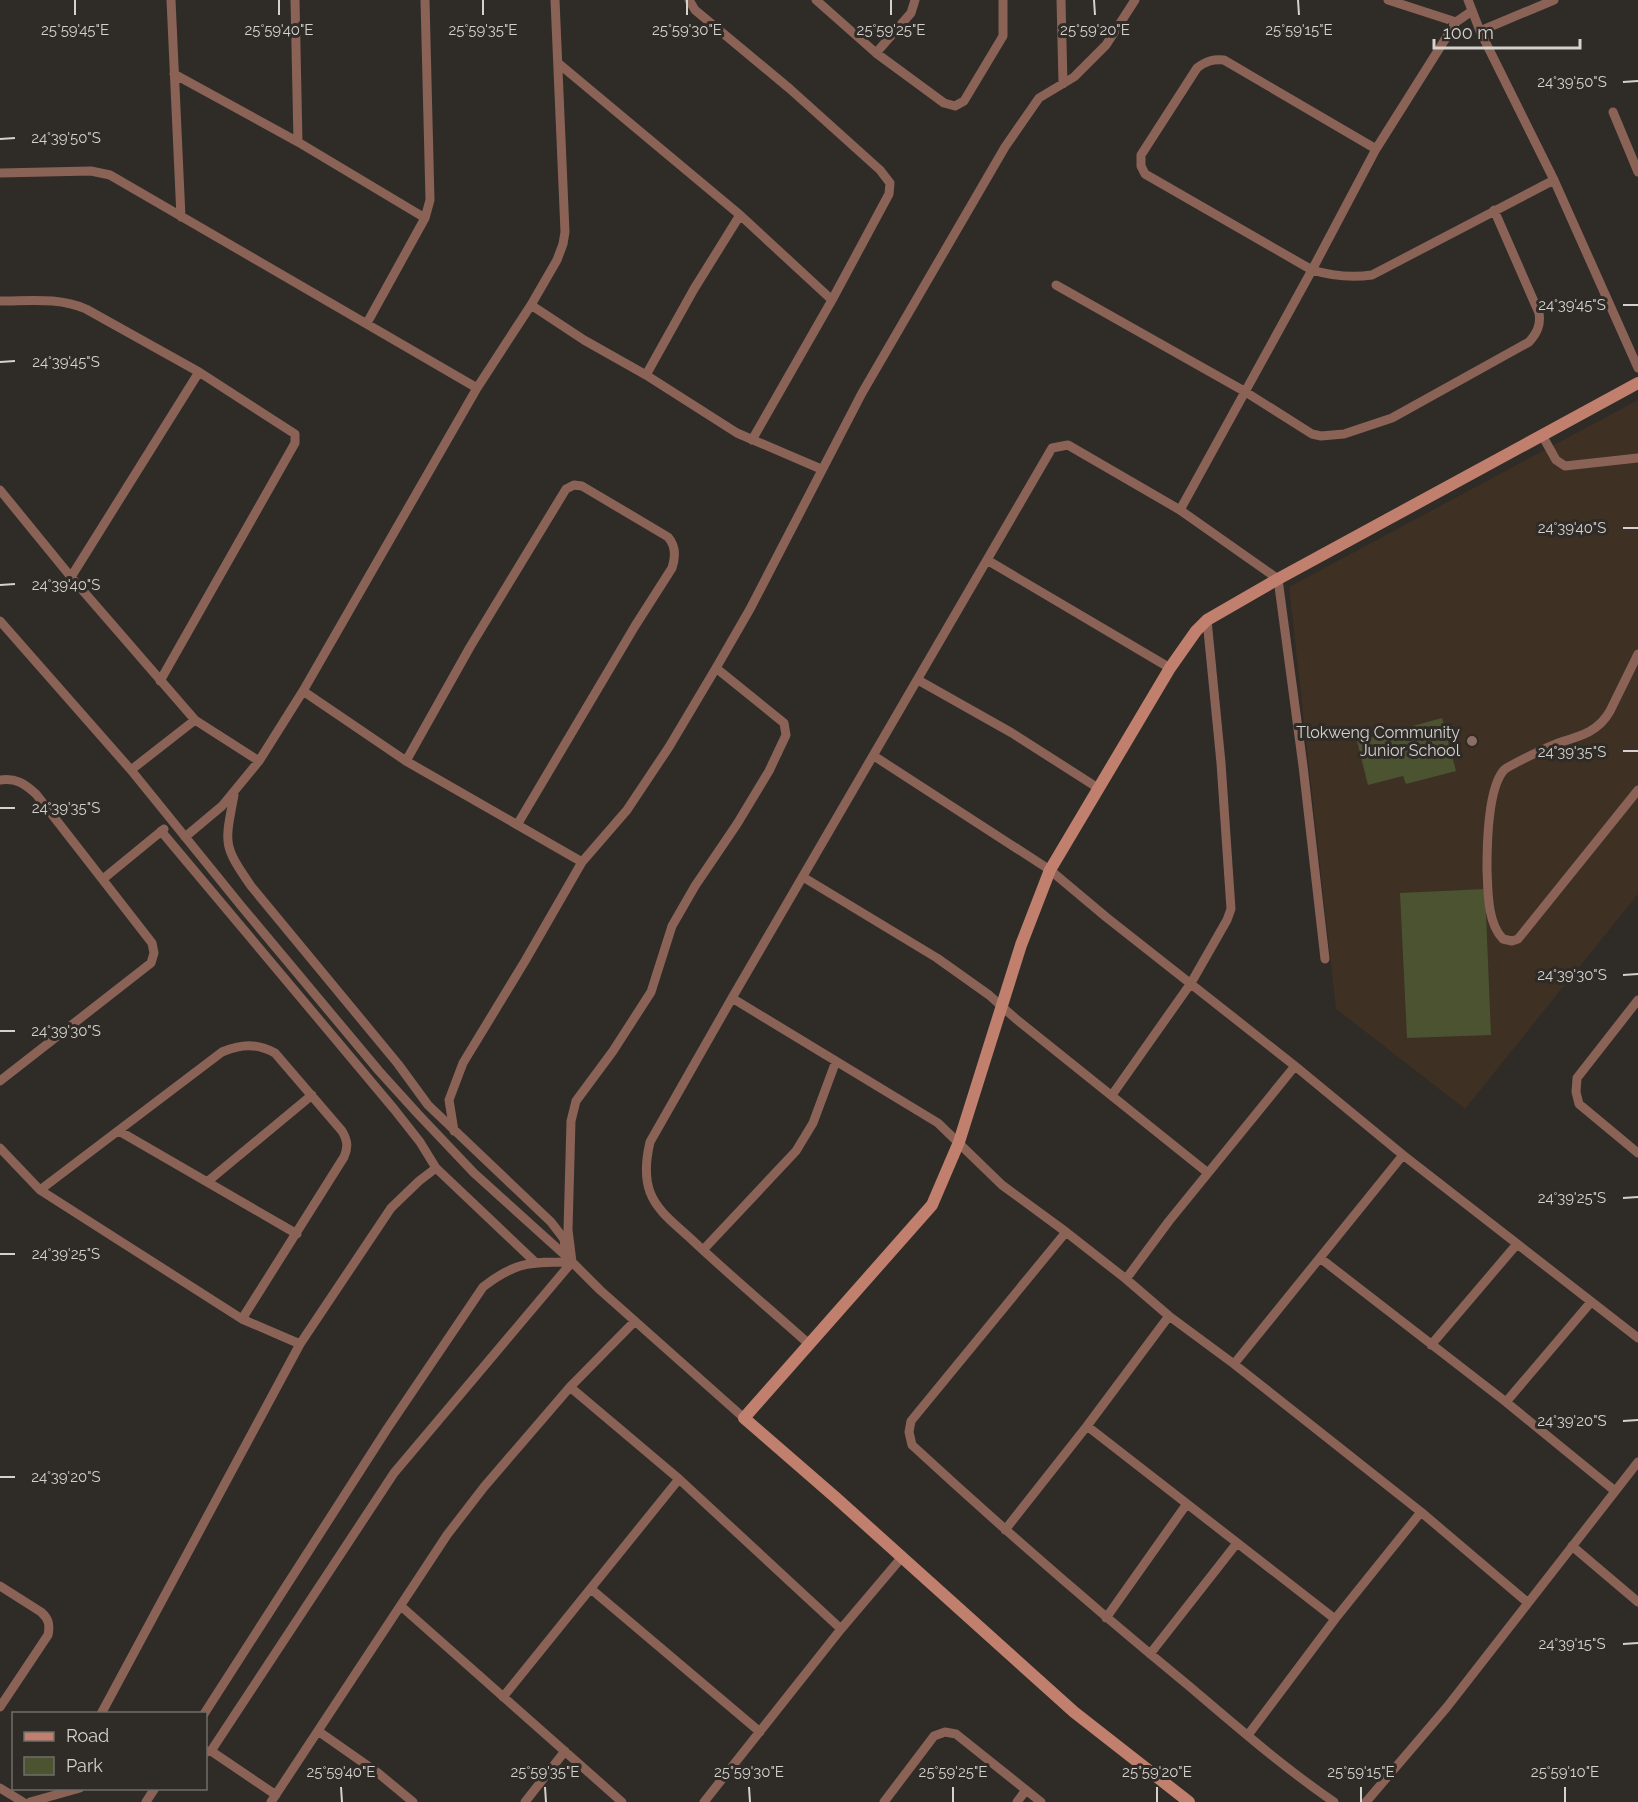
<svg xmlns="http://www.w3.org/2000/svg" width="1638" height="1802" viewBox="0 0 1638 1802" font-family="Raleway,sans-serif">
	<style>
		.education { fill: #3e3023 }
		.green { fill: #4c5331 }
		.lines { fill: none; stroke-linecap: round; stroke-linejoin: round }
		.street { stroke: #8b6256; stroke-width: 9 }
		.secondary { stroke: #c17f6d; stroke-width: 12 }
		.ticks { fill: none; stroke: #d4d1cf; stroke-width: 2 }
		.education-dot { fill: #8d6e63; stroke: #2f2b27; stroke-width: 2 }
		.labels { text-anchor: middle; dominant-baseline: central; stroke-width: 6; stroke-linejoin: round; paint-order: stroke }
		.poi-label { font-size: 16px; fill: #d4d1cf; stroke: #2f2b27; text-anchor: end }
		.ticks-label { font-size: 15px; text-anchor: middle; fill: #d4d1cf; stroke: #2f2b27; stroke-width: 6; stroke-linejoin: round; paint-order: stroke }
	</style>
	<rect width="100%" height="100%" fill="#2f2b27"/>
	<path class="education" d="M1638,400V894L1465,1109L1336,1009L1289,587Z"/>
	<path class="green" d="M1442,718L1456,771L1406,784L1403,776L1368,785L1357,741Z
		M1485,889L1491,1035L1407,1038L1400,893Z"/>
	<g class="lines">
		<path class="street" d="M171,0L181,217
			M295,0L298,142
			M689,0L695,10L790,89L880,170L890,183L889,194L832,300L752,440
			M816,0L876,53L944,103L955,106L964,101L1003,36V0
			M1061,0L1063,84
			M1388,0L1456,22
			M1468,0L1480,31L1554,180L1638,368
			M1480,31L1554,0
			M876,53L911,13L915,0
			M558,63L740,215L832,300
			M174,74L298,142L425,218
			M1613,112L1638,172
			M1376,149L1224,60C1213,59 1206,61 1197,68L1141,155V166L1145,174L1312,270C1332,276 1351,278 1372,275L1554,180
			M0,173L91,171L110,175L477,388
			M1056,285L1244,391L1312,434L1321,436L1344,434L1392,418L1529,342C1537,333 1541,325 1539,313L1494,210
			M0,301C29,301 59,297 86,309L199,372L295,434V443L160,681
			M531,305L584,340L646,375L737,433L821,469
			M367,323L425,218L430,200L425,0
			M646,375L694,289L740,215
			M1542,435L1556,460L1565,466L1638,458
			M0,490L71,577L195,720L259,761
			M1180,510L1312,270L1376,149L1456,22L1472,11
			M987,560L1170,668
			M71,577L199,372
			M0,621L131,770L242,907L379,1071L418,1114L474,1173L567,1257L600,1290L744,1418
			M1638,654L1610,711C1599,731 1581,736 1561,742C1553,744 1508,766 1504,770C1488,788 1487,846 1487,869C1488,890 1487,923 1503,939L1512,941L1518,939L1638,790
			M918,680L1012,733L1098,788
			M303,691L406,761L582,862
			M874,756L1050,870L1106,917L1295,1066L1403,1155L1638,1338
			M406,761L470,647L566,489L574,485L582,486L668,537C676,546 676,556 672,568L635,626L517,825
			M131,770L195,720
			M0,780C16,778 24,783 36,794L152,943L154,953L151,963L0,1081
			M234,795C225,844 222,844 251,886L398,1064L428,1105L551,1222L564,1239L565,1248
			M161,831L394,1109L420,1142L436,1168
			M185,837L222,806L259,761L303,691L477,388L531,305L557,260L563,244L565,232L555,0
			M803,877L937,958L989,995L1016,1019L1208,1173
			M103,879L164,829
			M732,998L938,1123L1002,1185L1066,1232L1126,1279L1169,1316L1234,1364L1421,1512L1527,1602
			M1638,1000L1577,1078L1576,1092L1579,1104L1638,1153
			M1112,1095L1191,983L1227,920L1231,909L1221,763L1207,620
			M119,1131L297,1234
			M454,1131L449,1100L463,1063L525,961L582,862L627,810L669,747L716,668L750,609L862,393L1005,147L1039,98L1074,77L1106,45L1135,0
			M0,1148L40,1190L242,1319L300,1344
			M207,1182L312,1095
			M40,1190L222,1052C241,1044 257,1043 275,1053L342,1131C348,1141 348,1148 344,1157L242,1319
			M1066,1232L911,1421L909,1432L912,1445C1002,1528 1094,1608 1189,1686C1236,1726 1283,1767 1334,1802
			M703,1250L796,1151L813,1123L836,1061
			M1320,1258L1506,1402L1615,1491
			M1126,1279L1169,1221L1295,1066
			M810,1345C770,1309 728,1274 689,1237C675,1224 657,1211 650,1192C644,1176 646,1159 650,1142L732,998L1052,448L1068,445L1180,510L1278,579L1303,766L1325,959
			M1431,1345L1517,1244
			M1234,1364L1403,1155
			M570,1387L679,1479L841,1629
			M1506,1402L1591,1302
			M1087,1426L1335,1619
			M1005,1530L1087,1426L1169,1316
			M1572,1546L1638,1602
			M0,1586L41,1612C49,1619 50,1625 48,1635L0,1707
			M591,1589L760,1732
			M402,1607L622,1802
			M1106,1618L1186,1505
			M1150,1654L1237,1543
			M503,1697L679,1479
			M101,1714L300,1344L391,1208L419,1181L436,1168L535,1262
			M204,1714L387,1429L483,1287C516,1261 532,1262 572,1262
			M318,1731L378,1773L413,1802
			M1248,1735L1335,1619L1421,1512
			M211,1751L394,1473L572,1262L568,1230L571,1121L576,1101L613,1051L651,992L672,926L695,886L737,824L769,771L786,735L784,723L716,668
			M206,1752L211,1751L276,1795
			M0,1788L23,1802
			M30,1802L80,1788
			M146,1802L155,1788
			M271,1802L447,1535L484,1487L570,1387L635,1321
			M525,1802L565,1751
			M704,1802L841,1629L902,1557
			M884,1802L934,1736L945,1732L956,1734L1041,1802
			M1017,1802L1026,1790
			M1366,1802L1447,1707L1638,1462"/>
		<path class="secondary" d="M1189,1802L1074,1712L835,1497L744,1418L932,1205L959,1142L1021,945L1050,870L1170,668L1196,631L1207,620L1278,579L1638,383"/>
	</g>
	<path class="ticks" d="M75,0V15M279,0V15M483,0V15M687,0V15M891,0V15M1094,0L1095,15M1298,0L1299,15M1623,82L1638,81M0,139L15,138M1623,305H1638M0,362L15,361M1623,528H1638M0,585L15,584M1623,751H1638M0,808H15M1623,975L1638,974M0,1031H15M1623,1198L1638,1197M0,1254H15M1623,1421L1638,1420M0,1477H15M1623,1644L1638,1643M341,1787L342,1802M545,1787L546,1802M749,1787L750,1802M953,1787V1802M1157,1787V1802M1361,1787V1802M1565,1787V1802"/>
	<circle class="education-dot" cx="1472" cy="741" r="6"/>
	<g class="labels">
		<g class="poi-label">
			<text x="1460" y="732">Tlokweng Community<tspan x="1460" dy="18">Junior School</tspan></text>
		</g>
	</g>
	<g class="ticks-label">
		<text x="75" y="35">25°59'45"E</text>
		<text x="279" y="35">25°59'40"E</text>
		<text x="483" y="35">25°59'35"E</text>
		<text x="687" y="35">25°59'30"E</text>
		<text x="891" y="35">25°59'25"E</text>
		<text x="1095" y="35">25°59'20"E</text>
		<text x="1299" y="35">25°59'15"E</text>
		<text x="1572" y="87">24°39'50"S</text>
		<text x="66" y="143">24°39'50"S</text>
		<text x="1572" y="310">24°39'45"S</text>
		<text x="66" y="367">24°39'45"S</text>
		<text x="1572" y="533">24°39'40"S</text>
		<text x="66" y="590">24°39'40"S</text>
		<text x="1572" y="757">24°39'35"S</text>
		<text x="66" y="813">24°39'35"S</text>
		<text x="1572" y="980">24°39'30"S</text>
		<text x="66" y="1036">24°39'30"S</text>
		<text x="1572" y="1203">24°39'25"S</text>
		<text x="66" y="1259">24°39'25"S</text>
		<text x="1572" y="1426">24°39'20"S</text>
		<text x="66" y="1482">24°39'20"S</text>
		<text x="1572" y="1649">24°39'15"S</text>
		<text x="341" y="1777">25°59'40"E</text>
		<text x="545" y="1777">25°59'35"E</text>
		<text x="749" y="1777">25°59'30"E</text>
		<text x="953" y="1777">25°59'25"E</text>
		<text x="1157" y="1777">25°59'20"E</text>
		<text x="1361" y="1777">25°59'15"E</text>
		<text x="1565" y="1777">25°59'10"E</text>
	</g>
	<rect x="12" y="1712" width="195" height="78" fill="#2f2b27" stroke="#716d6a" stroke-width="1.5"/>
	<rect x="24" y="1732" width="30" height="9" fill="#c17f6d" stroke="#716d6a" stroke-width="1.5"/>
	<text x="66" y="1742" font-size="18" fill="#d4d1cf">Road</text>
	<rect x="24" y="1757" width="30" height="18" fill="#4c5331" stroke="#716d6a" stroke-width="1.5"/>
	<text x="66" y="1772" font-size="18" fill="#d4d1cf">Park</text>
	<path d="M1434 39v9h146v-9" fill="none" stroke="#d4d1cf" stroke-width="3"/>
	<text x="1443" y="39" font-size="18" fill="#d4d1cf" stroke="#2f2b27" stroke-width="4.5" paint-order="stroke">100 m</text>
</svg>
